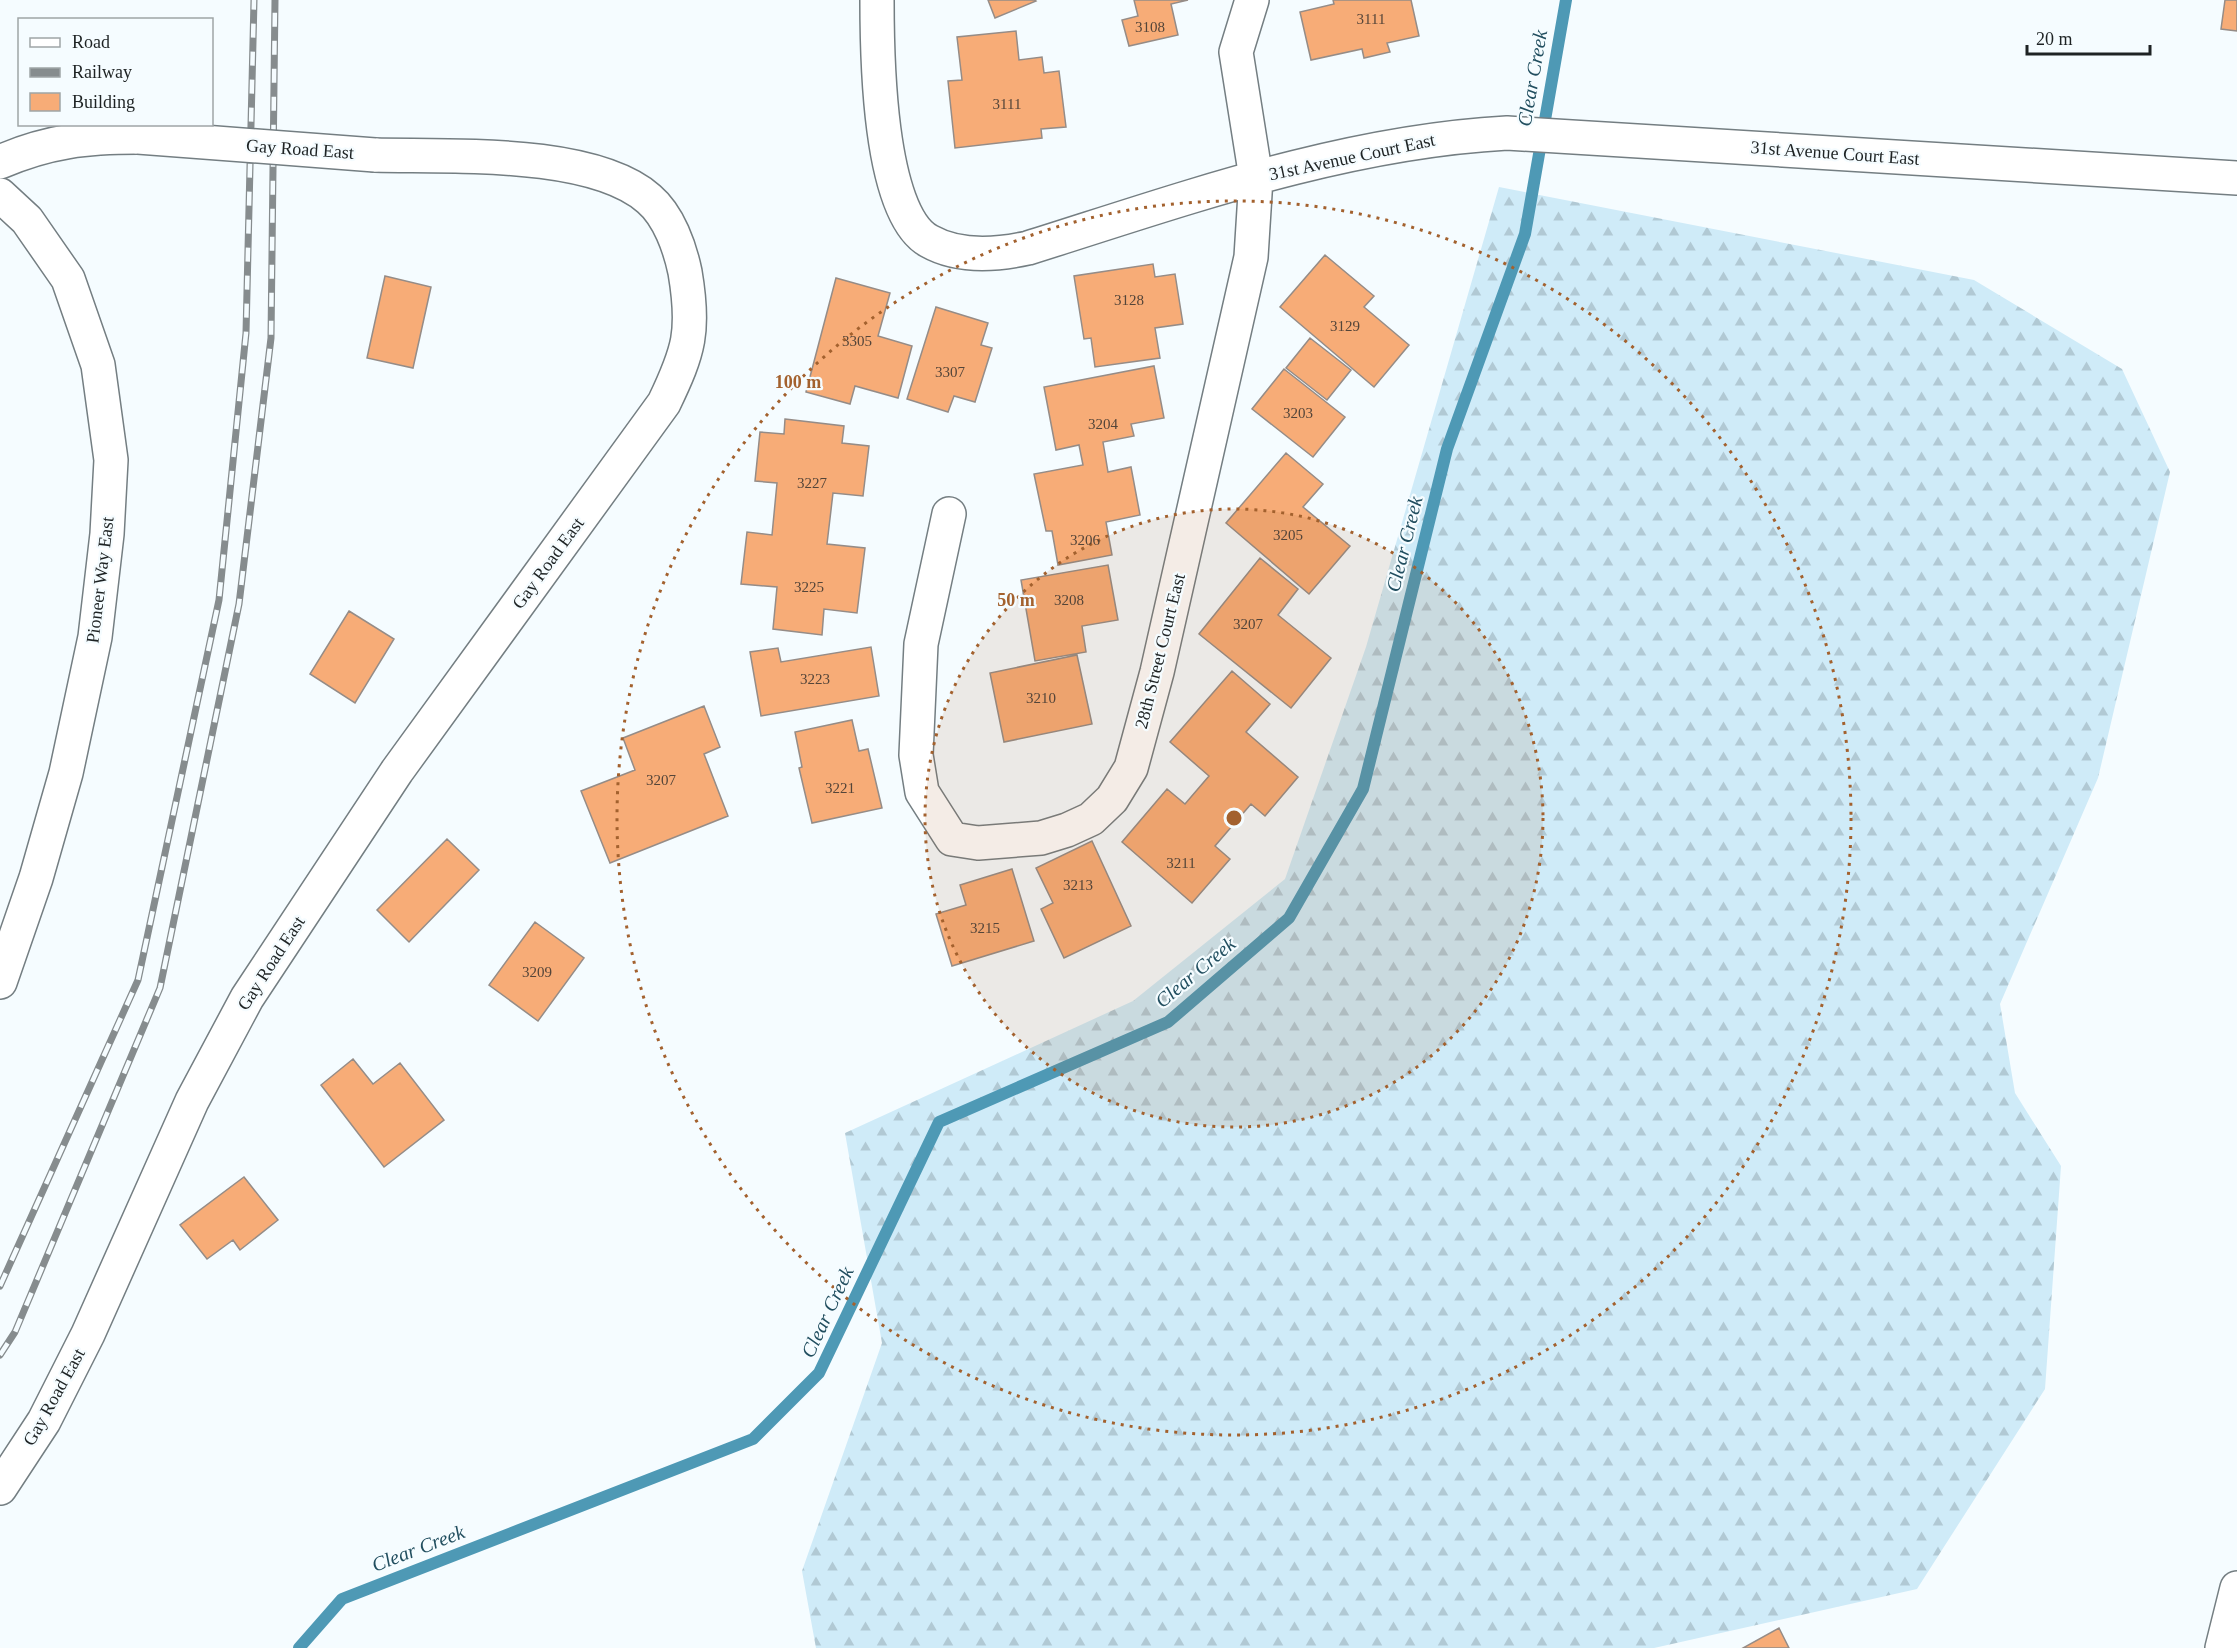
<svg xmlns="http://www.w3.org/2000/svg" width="2237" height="1648" viewBox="0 0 2237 1648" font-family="'Times New Roman',serif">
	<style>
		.forest { fill: url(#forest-firs) }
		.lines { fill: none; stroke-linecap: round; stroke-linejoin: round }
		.stream { stroke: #4e99b5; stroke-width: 12 }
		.building { fill: #f7ac77; stroke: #958c87; stroke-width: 1.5 }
		.minor-casing { stroke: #747e82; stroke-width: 36 }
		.major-casing { stroke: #747e82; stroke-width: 36 }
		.minor { stroke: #fff; stroke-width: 33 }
		.major { stroke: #fff; stroke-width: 33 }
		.rail-casing { stroke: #868c8e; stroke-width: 7 }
		.rail { stroke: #f5fcff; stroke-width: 4.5; stroke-dasharray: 14; stroke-linecap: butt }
		.minor-bridge-casing { stroke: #747e82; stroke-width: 36; stroke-linecap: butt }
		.minor-bridge { stroke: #fff; stroke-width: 33 }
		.ring { fill: none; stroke: #a3612e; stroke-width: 3; stroke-dasharray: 3 6 }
		.labels { text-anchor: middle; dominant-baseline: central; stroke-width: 4.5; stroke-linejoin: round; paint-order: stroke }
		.number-label { font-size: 15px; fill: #544539 }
		.street-label { font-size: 18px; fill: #1e2324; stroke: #f5fcff }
		.water-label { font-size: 20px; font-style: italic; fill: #214e5f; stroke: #f5fcff }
		.centre { fill: #a3612e; stroke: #f5fcff; stroke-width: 3 }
		.ring-label { font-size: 18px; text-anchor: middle; font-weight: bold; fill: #a3612e; stroke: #f5fcff; stroke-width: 4.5; stroke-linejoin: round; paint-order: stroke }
	</style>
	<defs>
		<pattern id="forest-firs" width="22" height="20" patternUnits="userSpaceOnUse" patternTransform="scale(1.5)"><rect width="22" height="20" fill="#cfebf8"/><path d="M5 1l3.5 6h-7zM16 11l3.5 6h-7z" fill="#b1c9d4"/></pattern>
	</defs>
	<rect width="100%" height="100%" fill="#f5fcff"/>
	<path class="forest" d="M1499,187L1974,280L2122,369L2170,472L2098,778L2000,1004L2015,1093L2061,1166L2045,1389L1917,1589L1654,1648H816L802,1571L882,1343L845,1133L1133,1001L1285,879L1366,647Z"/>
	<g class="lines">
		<path class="stream" d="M299,1648L342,1599L753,1439L819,1373L939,1122L1168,1022L1289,918L1363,789L1447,449L1525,234L1566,0"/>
	</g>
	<path class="building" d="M988,0H1035L1036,1L995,18Z
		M1134,0H1188L1171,4L1178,35L1129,46L1122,20L1138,16Z
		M1333,0H1411L1419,36L1387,43L1390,52L1364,58L1362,49L1311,60L1300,12L1334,4Z
		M2225,0H2237V31L2221,29Z
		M1016,31L1019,60L1042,57L1044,73L1059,71L1066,127L1041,129L1042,138L955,148L948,81L962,80L957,37Z
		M1325,255L1374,296L1364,307L1409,345L1374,387L1280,307Z
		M1153,264L1155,277L1175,274L1183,324L1155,328L1160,358L1095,367L1091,338L1084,339L1074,276Z
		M385,276L431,287L413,368L367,358Z
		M836,278L890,293L878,336L912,346L898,398L855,386L850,404L806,392Z
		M936,307L988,323L981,345L992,348L975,402L954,396L948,412L907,399Z
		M1310,338L1351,370L1327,400L1286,368Z
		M1154,366L1164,418L1131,424L1134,436L1103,442L1108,472L1131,467L1140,515L1106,522L1112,555L1058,565L1052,531H1046L1034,474L1083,465L1079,445L1056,450L1044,387Z
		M1284,369L1345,417L1313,457L1252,409Z
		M785,419L844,426L842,443L869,446L863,496L833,493L827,544L865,548L857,613L824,609L822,635L773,629L777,587L741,584L747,532L772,535L777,483L755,481L760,432L784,434Z
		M1286,453L1323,484L1303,507L1350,546L1309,594L1226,523Z
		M1260,558L1298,589L1278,615L1331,658L1291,708L1199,634Z
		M1108,565L1118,620L1082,626L1086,652L1035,661L1021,580Z
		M349,611L394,639L355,703L310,674Z
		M871,647L879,696L761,716L750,652L778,648L781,662Z
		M1077,655L1092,724L1004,742L990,673Z
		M1232,671L1270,704L1246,732L1298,777L1265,816L1251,804L1215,846L1230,859L1192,903L1122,842L1167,789L1185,804L1209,776L1170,742Z
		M704,706L720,747L704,754L728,816L610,863L581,791L635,770L623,738Z
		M852,720L859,751L868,749L882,808L812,823L799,768L802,767L795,732Z
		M447,839L479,870L409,942L377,910Z
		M1092,841L1131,926L1064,958L1041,909L1053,903L1036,868Z
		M1012,869L1034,941L952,966L936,914L966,905L960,885Z
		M535,922L584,958L538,1021L489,985Z
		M353,1059L373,1084L400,1063L444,1120L384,1167L321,1085Z
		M244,1177L278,1220L240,1250L233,1240L207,1259L180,1225Z
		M1779,1628L1789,1648H1743Z"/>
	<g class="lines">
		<defs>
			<path id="minor" d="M877,0C877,52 878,213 929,241C959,258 996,255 1028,248C1184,199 1342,142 1507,133L2237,178
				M0,162C48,141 87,137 138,137
				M949,514L921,644L916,755L922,792L952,839L978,843L1041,838L1067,830L1091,819L1112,799L1131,768L1157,672L1251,257L1256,178L1236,52L1252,0
				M0,1488L44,1421L88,1334L192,1101L247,998L397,771L664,403C689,351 695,331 685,272C680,248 669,216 649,199C592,149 448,157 375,155"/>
			<path id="major" d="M0,195L27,220L68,279L98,365L111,460L107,534L95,637L66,773L36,878L0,982
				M2222,1648L2237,1588"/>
		</defs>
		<use href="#minor" class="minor-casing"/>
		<use href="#major" class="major-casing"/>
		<use href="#minor" class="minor"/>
		<use href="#major" class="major"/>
		<defs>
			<path id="rail" d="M0,1286L138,980L219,600L246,333L254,0
				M0,1355L15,1332L160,988L239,604L271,338L275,0"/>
		</defs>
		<use href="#rail" class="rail-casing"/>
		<use href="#rail" class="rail"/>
		<defs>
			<path id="minor-bridge" d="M138,137L375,155"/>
		</defs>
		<use href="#minor-bridge" class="minor-bridge-casing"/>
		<use href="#minor-bridge" class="minor-bridge"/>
	</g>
	<circle cx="1234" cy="818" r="309" fill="#a3612e" fill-opacity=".12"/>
	<g class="ring">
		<circle cx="1234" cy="818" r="309"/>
		<circle cx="1234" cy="818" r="617"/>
	</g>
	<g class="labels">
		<g class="number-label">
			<text x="1371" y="19">3111</text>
			<text x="1150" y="27">3108</text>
			<text x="1007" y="104">3111</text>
			<text x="1129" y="300">3128</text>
			<text x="1345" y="326">3129</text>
			<text x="857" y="341">3305</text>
			<text x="950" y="372">3307</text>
			<text x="1298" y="413">3203</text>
			<text x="1103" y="424">3204</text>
			<text x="812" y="483">3227</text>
			<text x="1288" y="535">3205</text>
			<text x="1085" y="540">3206</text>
			<text x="809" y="587">3225</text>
			<text x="1069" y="600">3208</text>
			<text x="1248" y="624">3207</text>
			<text x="815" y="679">3223</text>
			<text x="1041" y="698">3210</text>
			<text x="661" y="780">3207</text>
			<text x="840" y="788">3221</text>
			<text x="1181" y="863">3211</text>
			<text x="1078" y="885">3213</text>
			<text x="985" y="928">3215</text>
			<text x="537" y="972">3209</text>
		</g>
		<g class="street-label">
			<text transform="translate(300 149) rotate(4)">Gay Road East</text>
			<text transform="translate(1835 153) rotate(4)">31st Avenue Court East</text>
			<text transform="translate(1352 157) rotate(-12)">31st Avenue Court East</text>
			<text transform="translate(548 563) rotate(-54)">Gay Road East</text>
			<text transform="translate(100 580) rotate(-83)">Pioneer Way East</text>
			<text transform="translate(1160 651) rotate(-76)">28th Street Court East</text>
			<text transform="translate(271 963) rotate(-57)">Gay Road East</text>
			<text transform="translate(54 1397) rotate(-61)">Gay Road East</text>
		</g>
		<g class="water-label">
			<text transform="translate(1532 78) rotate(-80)">Clear Creek</text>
			<text transform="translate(1404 544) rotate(-76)">Clear Creek</text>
			<text transform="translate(1195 972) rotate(-40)">Clear Creek</text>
			<text transform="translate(827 1312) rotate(-65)">Clear Creek</text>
			<text transform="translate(418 1548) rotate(-21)">Clear Creek</text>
		</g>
	</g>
	<circle cx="1234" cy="818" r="9" class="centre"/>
	<g class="ring-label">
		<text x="798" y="388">100 m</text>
		<text x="1016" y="606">50 m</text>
	</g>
	<rect x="18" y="18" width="195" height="108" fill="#f5fcff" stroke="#9fa5a7" stroke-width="1.5"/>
	<rect x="30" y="38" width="30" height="9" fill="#ffffff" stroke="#9fa5a7" stroke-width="1.5"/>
	<text x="72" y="48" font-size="18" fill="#1e2324">Road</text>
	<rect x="30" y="68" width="30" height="9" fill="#868c8e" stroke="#9fa5a7" stroke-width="1.5"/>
	<text x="72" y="78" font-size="18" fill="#1e2324">Railway</text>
	<rect x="30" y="93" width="30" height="18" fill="#f7ac77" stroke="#9fa5a7" stroke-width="1.5"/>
	<text x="72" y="108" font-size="18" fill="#1e2324">Building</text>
	<path d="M2027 45v9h123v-9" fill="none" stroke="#1e2324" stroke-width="3"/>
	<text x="2036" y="45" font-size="18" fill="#1e2324" stroke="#f5fcff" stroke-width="4.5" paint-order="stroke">20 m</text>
</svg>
